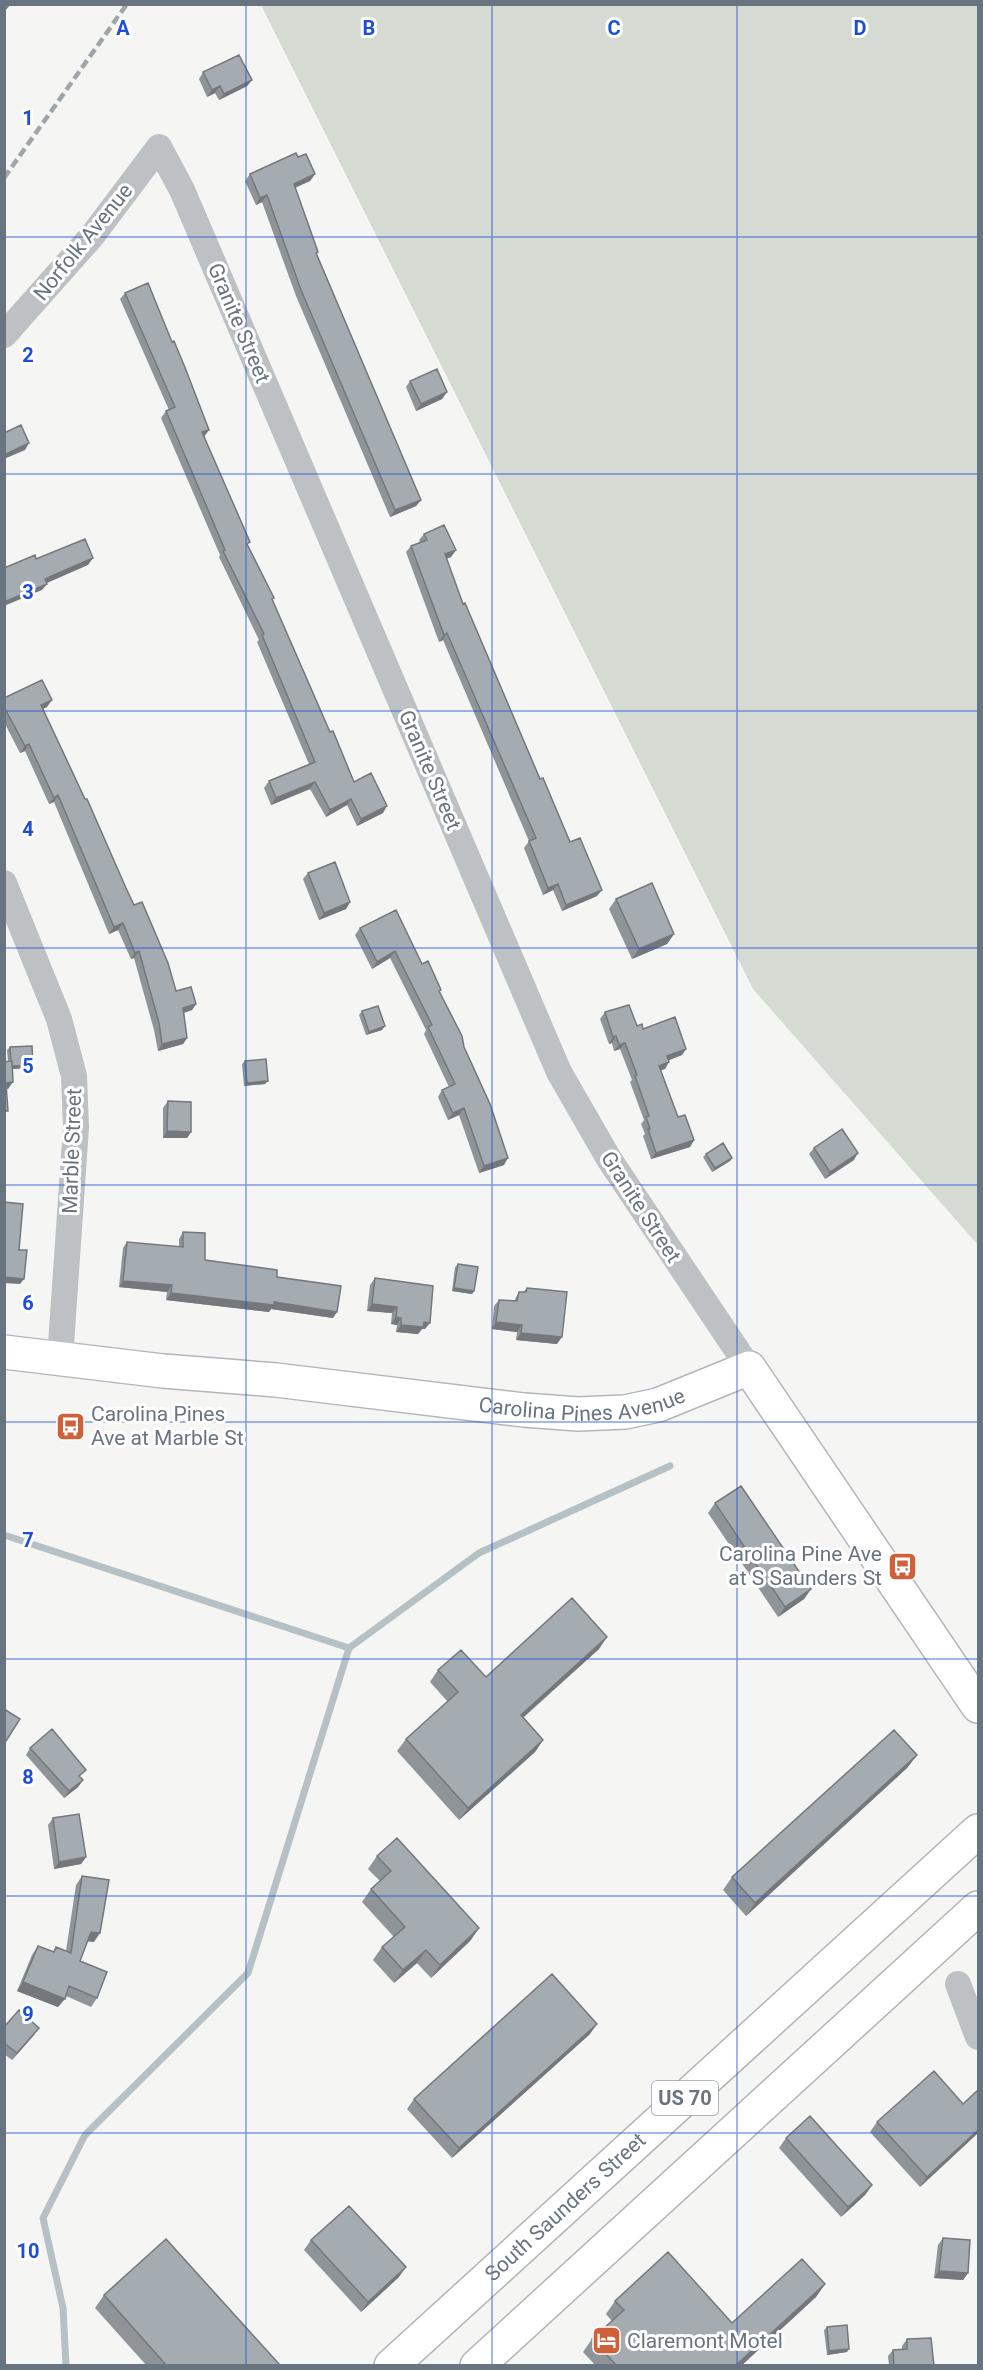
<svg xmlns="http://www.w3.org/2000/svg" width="983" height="2370" viewBox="0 0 983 2370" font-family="Roboto,sans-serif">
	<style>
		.green { fill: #d5dad2 }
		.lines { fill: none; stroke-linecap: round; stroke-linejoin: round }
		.stream { stroke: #b6c1c5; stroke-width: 7 }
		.secondary-casing { stroke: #b2b6ba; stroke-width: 36 }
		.highway-casing { stroke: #b1b4b7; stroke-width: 36 }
		.street { stroke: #bdc1c4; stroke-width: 26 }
		.secondary { stroke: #fff; stroke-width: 33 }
		.highway { stroke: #fff; stroke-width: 33 }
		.rail { stroke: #9fa5a9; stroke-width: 4.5; stroke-dasharray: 9 4.5; stroke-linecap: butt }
		.wall { fill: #8e9498 }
		.shaded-wall { fill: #74787c }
		.building { fill: #a5acb1; stroke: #74787c; stroke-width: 1.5 }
		.grid { fill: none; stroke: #1d4ed8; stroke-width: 1.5; stroke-opacity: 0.55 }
		.labels { text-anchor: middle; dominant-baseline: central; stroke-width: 6; stroke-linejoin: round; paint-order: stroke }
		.shield { fill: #fff; stroke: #959ea6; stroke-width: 1.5 }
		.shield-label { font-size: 20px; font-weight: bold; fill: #687580 }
		.street-label { font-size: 21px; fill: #687580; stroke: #fff }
		.poi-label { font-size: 21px; fill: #687580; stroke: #fff; text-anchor: start }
		.grid-label { font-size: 20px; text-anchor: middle; font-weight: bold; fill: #1d4ed8; stroke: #fff; stroke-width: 6; stroke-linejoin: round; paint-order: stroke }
	</style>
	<rect width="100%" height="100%" fill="#f5f5f3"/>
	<path class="green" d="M261,5H978V1245L753,989Z"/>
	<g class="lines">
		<path class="stream" d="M4,1535L349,1648
			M66,2366L63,2308L43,2218L85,2135L248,1973L349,1648L479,1553L670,1466"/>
		<defs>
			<g id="secondary">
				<path id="s1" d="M4,1352L163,1371L276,1380L524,1410L578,1414L625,1412L658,1405L749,1368L978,1706"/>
			</g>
			<g id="highway">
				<path id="s2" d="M391,2366L978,1831"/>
				<path d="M477,2366L978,1908"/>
			</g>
		</defs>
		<use href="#secondary" class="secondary-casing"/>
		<use href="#highway" class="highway-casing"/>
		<path class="street" d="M4,335L92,236L159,147L182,190L559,1072L609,1159L749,1368
			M4,883L59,1019L74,1076L76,1127L60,1359
			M958,1984L978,2037"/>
		<use href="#secondary" class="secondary"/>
		<use href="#highway" class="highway"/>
		<path class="rail" d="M4,178L127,4"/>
	</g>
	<path class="wall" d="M203,72L252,80L247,86L219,100L215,93L207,97L199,79Z
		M298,157L315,174L310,181L295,188L318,252L317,254L421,500L416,506L390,517L296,296L262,202L256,205L245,181L250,174Z
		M125,293L172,342L209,430L204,436L248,546L274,598L272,600L330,732L354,782L383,813L357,826L347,805L326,817L310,789L271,805L264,788L269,781L309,764L257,642L259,640L219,557L220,555L161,418L166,411L169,410L120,299Z
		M410,381L447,392L442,399L416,411L406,387Z
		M424,534L456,550L451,557L446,559L463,604L540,779L597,896L562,911L553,890L543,895L524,848L529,841L443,640L439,642L406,552L411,546L420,542L419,540Z
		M4,698L47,707L43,709L126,888L176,991L196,1004L192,1010L184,1013L187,1038L183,1044L158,1051L154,1030L134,958L131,959L118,930L109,934L54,802L49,804L25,751L20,753L4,722Z
		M308,873L350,902L346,909L319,920L303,879Z
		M616,899L674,934L667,944L632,959L609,909Z
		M360,928L422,964L439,992L464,1047L504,1165L479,1173L459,1115L448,1120L438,1097L442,1090L449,1087L424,1034L426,1030L390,958L372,969L355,935Z
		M362,1011L382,1030L366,1035L359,1015Z
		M605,1012L637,1026L686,1049L682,1055L669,1060L665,1069L661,1070L678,1117L694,1140L690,1147L651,1159L643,1136L645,1134L641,1124L644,1120L630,1082L632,1080L620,1049L614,1051L612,1043L609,1044L600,1019Z
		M10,1047L31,1068L12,1069L8,1089H6L4,1116L8,1062L7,1050Z
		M245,1061L265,1084L244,1086L242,1064Z
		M168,1101L191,1132L187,1138H163V1108Z
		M814,1148L854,1160L825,1179L809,1154Z
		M706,1154L732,1158L730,1161L712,1172L703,1157Z
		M183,1232L205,1260L277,1277L333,1318L271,1309L269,1312L166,1300L167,1292L119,1287L123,1248L127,1242L179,1247V1239Z
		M458,1264L474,1291L472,1294L452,1291L455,1267Z
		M375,1278L425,1329H422L418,1334L396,1332L397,1325L391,1324L392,1313L367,1311L370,1285Z
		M527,1288L557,1344L516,1340L517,1332L492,1329L494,1306L499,1300L514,1301L519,1292H523Z
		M715,1503L811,1589L804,1599L778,1617L708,1513Z
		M599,1649L523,1718L543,1740L535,1752L459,1820L397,1751L406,1739L448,1702L430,1682L438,1670L486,1677Z
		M30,1748L81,1778L83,1780L78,1787L64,1798L26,1755Z
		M917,1755L907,1768L746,1916L723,1890L732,1877Z
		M53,1818L86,1857L81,1864L54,1869L48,1825Z
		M377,1856L479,1928L470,1941L431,1978L417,1963L394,1983L373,1960L382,1947L394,1937L362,1902L371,1889L380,1881L368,1869Z
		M82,1876L94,1942L88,1941L80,1961L97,1998L91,2007L66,1996L58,2007L17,1991L32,1955L38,1946L53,1952L56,1947L66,1951L76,1885Z
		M4,2027L34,2035L12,2060L4,2054Z
		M590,2034L452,2158L407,2109L414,2099Z
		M877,2122L978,2133L920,2187L870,2132Z
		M786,2138L872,2185L865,2195L841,2217L779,2148Z
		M943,2238L968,2273L963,2280L934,2278L938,2245Z
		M311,2240L399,2277L361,2312L304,2250Z
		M825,2284L816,2297L741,2366H596L583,2352L592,2339L612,2321L606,2314L615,2301L732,2323Z
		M104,2295L278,2366H147L95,2308Z
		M827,2327L847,2352L827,2355L824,2330Z
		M907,2339L934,2366H889L888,2356L893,2350L902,2349V2346Z"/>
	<path class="shaded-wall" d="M252,80L247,86L219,100L224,94Z
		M220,86L215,93L207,97L212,90Z
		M315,174L310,181L289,190L294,184Z
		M267,195L262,202L256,205L260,198Z
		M447,392L442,399L416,411L421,404Z
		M209,430L204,437L202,432Z
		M29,443L25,450L4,459V455Z
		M421,500L416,506L390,517L395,510Z
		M456,550L451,557L440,561L445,554Z
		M93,558L88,565L40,586L45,579Z
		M47,584L42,590L4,606V602Z
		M447,633L443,640L439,642L444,635Z
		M52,700L47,707L36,712L41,705Z
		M29,744L25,751L20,753L25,746Z
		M315,782L310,789L271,805L276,798Z
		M58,795L54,802L49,804L54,798Z
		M351,799L347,805L326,817L330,810Z
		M387,806L383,813L357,826L361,819Z
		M558,884L553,890L543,895L548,888Z
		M602,890L597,896L562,911L566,905Z
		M350,902L346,909L319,920L324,913Z
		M123,923L118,930L109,934L114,927Z
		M674,934L667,944L632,959L639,949Z
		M139,951L134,958L131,959L135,953Z
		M395,951L390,958L372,969L377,962Z
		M196,1004L192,1010L179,1014L183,1008Z
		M385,1026L382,1030L366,1035L369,1032Z
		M616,1036L612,1043L609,1044L613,1037Z
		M187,1038L183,1044L158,1051L162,1044Z
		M625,1043L620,1049L614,1051L619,1045Z
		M686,1049L682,1055L662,1063L667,1056Z
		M669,1062L665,1069L655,1072L659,1066Z
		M33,1065L31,1068L8,1069L11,1066Z
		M268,1081L265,1084L244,1086L247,1083Z
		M13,1082L8,1089H4L6,1083Z
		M464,1108L459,1115L448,1120L453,1113Z
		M167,1131L191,1132L187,1138H163Z
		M694,1140L690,1147L651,1159L656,1153Z
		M858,1153L854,1160L825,1179L830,1172Z
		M508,1158L504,1165L479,1173L484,1166Z
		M732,1158L730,1161L712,1172L715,1168Z
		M4,1277L24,1279L20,1284L4,1283Z
		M123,1281L172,1285L167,1292L119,1287Z
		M454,1288L474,1291L472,1294L452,1291Z
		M171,1293L274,1302L337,1312L333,1318L271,1309L269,1312L166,1300Z
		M372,1304L397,1307L392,1313L367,1311Z
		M396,1317L401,1318L397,1325L391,1324Z
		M424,1322L430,1323L425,1329H422L418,1334L396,1332L401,1325Z
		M496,1322L522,1325L517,1332L492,1329Z
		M521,1333L562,1337L557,1344L516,1340Z
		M811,1589L804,1599L778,1617L785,1607Z
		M607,1637L599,1649L512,1727L521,1715Z
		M543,1740L535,1752L459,1820L468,1808Z
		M917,1755L907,1768L746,1916L755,1903Z
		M83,1780L78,1787L64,1798L69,1791Z
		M86,1857L81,1864L54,1869L59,1862Z
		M479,1928L470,1941L431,1978L440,1965Z
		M91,1932L100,1933L94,1942L85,1941Z
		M426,1950L417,1963L394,1983L403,1970Z
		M23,1982L65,1999L58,2007L17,1991Z
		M597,2024L590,2034L452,2158L459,2148Z
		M39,2028L34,2035L12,2060L17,2053Z
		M978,2130V2133L920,2187L927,2177Z
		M872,2185L865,2195L841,2217L848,2207Z
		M406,2267L399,2277L361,2312L368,2302Z
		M939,2271L968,2273L963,2280L934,2278Z
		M825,2284L816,2297L741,2366H735Z
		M849,2349L847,2352L827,2355L829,2351Z"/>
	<path class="building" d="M4,4H10L4,11Z
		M239,55L252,80L224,94L220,86L212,90L203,72Z
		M296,153L298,157L306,154L315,174L294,184L318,252L316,253L421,500L395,510L301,290L267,195L260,198L250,174Z
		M148,283L172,342L174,341L186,370L209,430L202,432L250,542L247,544L274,598L272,599L330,732L333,731L354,782L371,773L387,806L361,819L351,799L330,810L315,782L276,798L269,781L315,762L262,635L264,634L223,551L225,550L166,411L175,407L125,293Z
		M437,369L447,392L421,404L410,381Z
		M21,425L29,443L4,455V433Z
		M444,525L456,550L445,554L463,604L465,603L540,779L543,778L570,842L580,838L602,890L566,905L558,884L548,888L529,841L536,838L447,633L444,635L411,546L427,540L424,534Z
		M85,539L93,558L45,579L47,584L4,602V568L35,555L36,559Z
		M42,680L52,700L41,705L85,799H87L126,888L134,905L142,902L168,963L176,991L191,987L196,1004L183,1008L187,1038L162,1044L159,1023L139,951L135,953L123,923L114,927L58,795L54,798L29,744L25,746L4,707V698Z
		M335,862L350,902L324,913L308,873Z
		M652,883L674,934L639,949L616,899Z
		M396,910L422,964L428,961L441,990L439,991L462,1036L464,1047L490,1104L508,1158L484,1166L464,1108L453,1113L442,1090L455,1084L428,1027L432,1025L395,951L377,962L360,928Z
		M629,1005L637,1026L642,1024L643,1029L675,1017L686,1049L667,1056L669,1062L659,1066L678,1117L685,1115L694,1140L656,1153L648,1129H650L646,1117L649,1116L635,1076L637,1075L625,1043L619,1045L616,1036L613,1037L605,1012Z
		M378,1006L385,1026L369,1032L362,1011Z
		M32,1046L33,1065L12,1066V1061H11L10,1047Z
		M266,1059L268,1081L247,1083L245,1061Z
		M12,1061L13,1082L6,1083L8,1111H4V1062Z
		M168,1101L191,1102V1132L167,1131Z
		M842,1129L858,1153L830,1172L814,1148Z
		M723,1143L732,1158L715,1168L706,1154Z
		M4,1202L23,1204L19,1250H27L24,1279L4,1277Z
		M183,1232L205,1233V1260L277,1270V1277L341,1286L337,1312L274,1302V1305L171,1293L172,1285L123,1281L127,1242L183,1247Z
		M458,1264L478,1267L474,1291L454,1288Z
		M375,1278L433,1286L430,1323L424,1322L423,1327L401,1325V1318L396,1317L397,1307L372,1304Z
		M527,1288L567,1292L562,1337L521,1333L522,1325L496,1322L499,1300L517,1301L519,1292H526Z
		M741,1486L811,1589L785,1607L715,1503Z
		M572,1598L607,1637L521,1715L543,1740L468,1808L406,1739L458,1692L438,1670L461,1650L486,1677Z
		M4,1709L20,1719L6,1741L4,1740Z
		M52,1729L86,1770L79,1776L83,1780L69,1791L30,1748Z
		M894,1730L917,1755L755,1903L732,1877Z
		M79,1814L86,1857L59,1862L53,1818Z
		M397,1838L479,1928L440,1965L426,1950L403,1970L382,1947L405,1927L371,1889L391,1871L377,1856Z
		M82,1876L109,1880L100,1933L91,1932L80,1961L107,1972L97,1998L69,1986L65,1999L23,1982L38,1946L54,1952L56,1947L71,1953Z
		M552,1974L597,2024L459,2148L414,2099Z
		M19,2010L39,2028L17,2053L4,2043V2027Z
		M934,2071L963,2104L978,2090V2130L927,2177L877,2122Z
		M810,2116L872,2185L848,2207L786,2138Z
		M349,2206L406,2267L368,2302L311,2240Z
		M943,2238L970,2240L968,2273L939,2271Z
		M166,2239L279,2364L277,2366H167L104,2295Z
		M668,2252L732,2323L802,2259L825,2284L735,2366H617L592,2339L624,2310L615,2301Z
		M847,2325L849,2349L829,2351L827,2327Z
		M931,2338L934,2366H894L893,2350L907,2349V2339Z"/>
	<path class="grid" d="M246,4V2366M492,4V2366M737,4V2366M4,237H978M4,474H978M4,711H978M4,948H978M4,1185H978M4,1422H978M4,1659H978M4,1896H978M4,2133H978"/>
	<defs>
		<symbol id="bus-square" viewBox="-11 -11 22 22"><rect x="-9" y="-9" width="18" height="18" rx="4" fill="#cf6039" stroke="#fff"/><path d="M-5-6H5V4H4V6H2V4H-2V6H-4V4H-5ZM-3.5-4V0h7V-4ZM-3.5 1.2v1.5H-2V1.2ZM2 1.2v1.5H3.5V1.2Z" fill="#fff"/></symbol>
		<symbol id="hotel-square" viewBox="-11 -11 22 22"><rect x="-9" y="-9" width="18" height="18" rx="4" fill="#cf6039" stroke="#fff"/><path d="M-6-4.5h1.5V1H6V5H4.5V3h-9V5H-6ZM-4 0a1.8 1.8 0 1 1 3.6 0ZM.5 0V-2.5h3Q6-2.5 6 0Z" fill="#fff"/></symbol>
	</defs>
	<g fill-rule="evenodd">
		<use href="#bus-square" x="54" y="1410" width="33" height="33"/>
		<use href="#bus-square" x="886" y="1550" width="33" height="33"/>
		<use href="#hotel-square" x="590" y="2324" width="33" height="33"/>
	</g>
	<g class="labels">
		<rect class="shield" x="652" y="2081" width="66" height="34" rx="4.5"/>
		<g class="shield-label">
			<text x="685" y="2098">US 70</text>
		</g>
		<g class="street-label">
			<text transform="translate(83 242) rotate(-51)">Norfolk Avenue</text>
			<text transform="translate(239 323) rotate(67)">Granite Street</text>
			<text transform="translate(430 770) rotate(67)">Granite Street</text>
			<text transform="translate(72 1151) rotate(-88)">Marble Street</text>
			<text transform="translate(641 1207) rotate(57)">Granite Street</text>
			<text stroke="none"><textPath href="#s1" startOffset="582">Carolina Pines Avenue</textPath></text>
			<text stroke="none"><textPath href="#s2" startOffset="236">South Saunders Street</textPath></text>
		</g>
		<g class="poi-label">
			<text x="91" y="1414">Carolina Pines<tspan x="91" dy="24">Ave at Marble St</tspan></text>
			<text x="882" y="1554" text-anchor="end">Carolina Pine Ave<tspan x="882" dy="24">at S Saunders St</tspan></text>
			<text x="627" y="2341">Claremont Motel</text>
		</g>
	</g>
	<g class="grid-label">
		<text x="123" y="35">A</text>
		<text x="369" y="35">B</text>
		<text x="614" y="35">C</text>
		<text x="860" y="35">D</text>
		<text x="28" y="125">1</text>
		<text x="28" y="362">2</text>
		<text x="28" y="599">3</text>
		<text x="28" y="836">4</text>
		<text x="28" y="1073">5</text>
		<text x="28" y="1310">6</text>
		<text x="28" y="1547">7</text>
		<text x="28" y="1784">8</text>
		<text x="28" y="2021">9</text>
		<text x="28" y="2258">10</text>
	</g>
	<rect width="983" height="2370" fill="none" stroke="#687580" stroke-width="12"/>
</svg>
